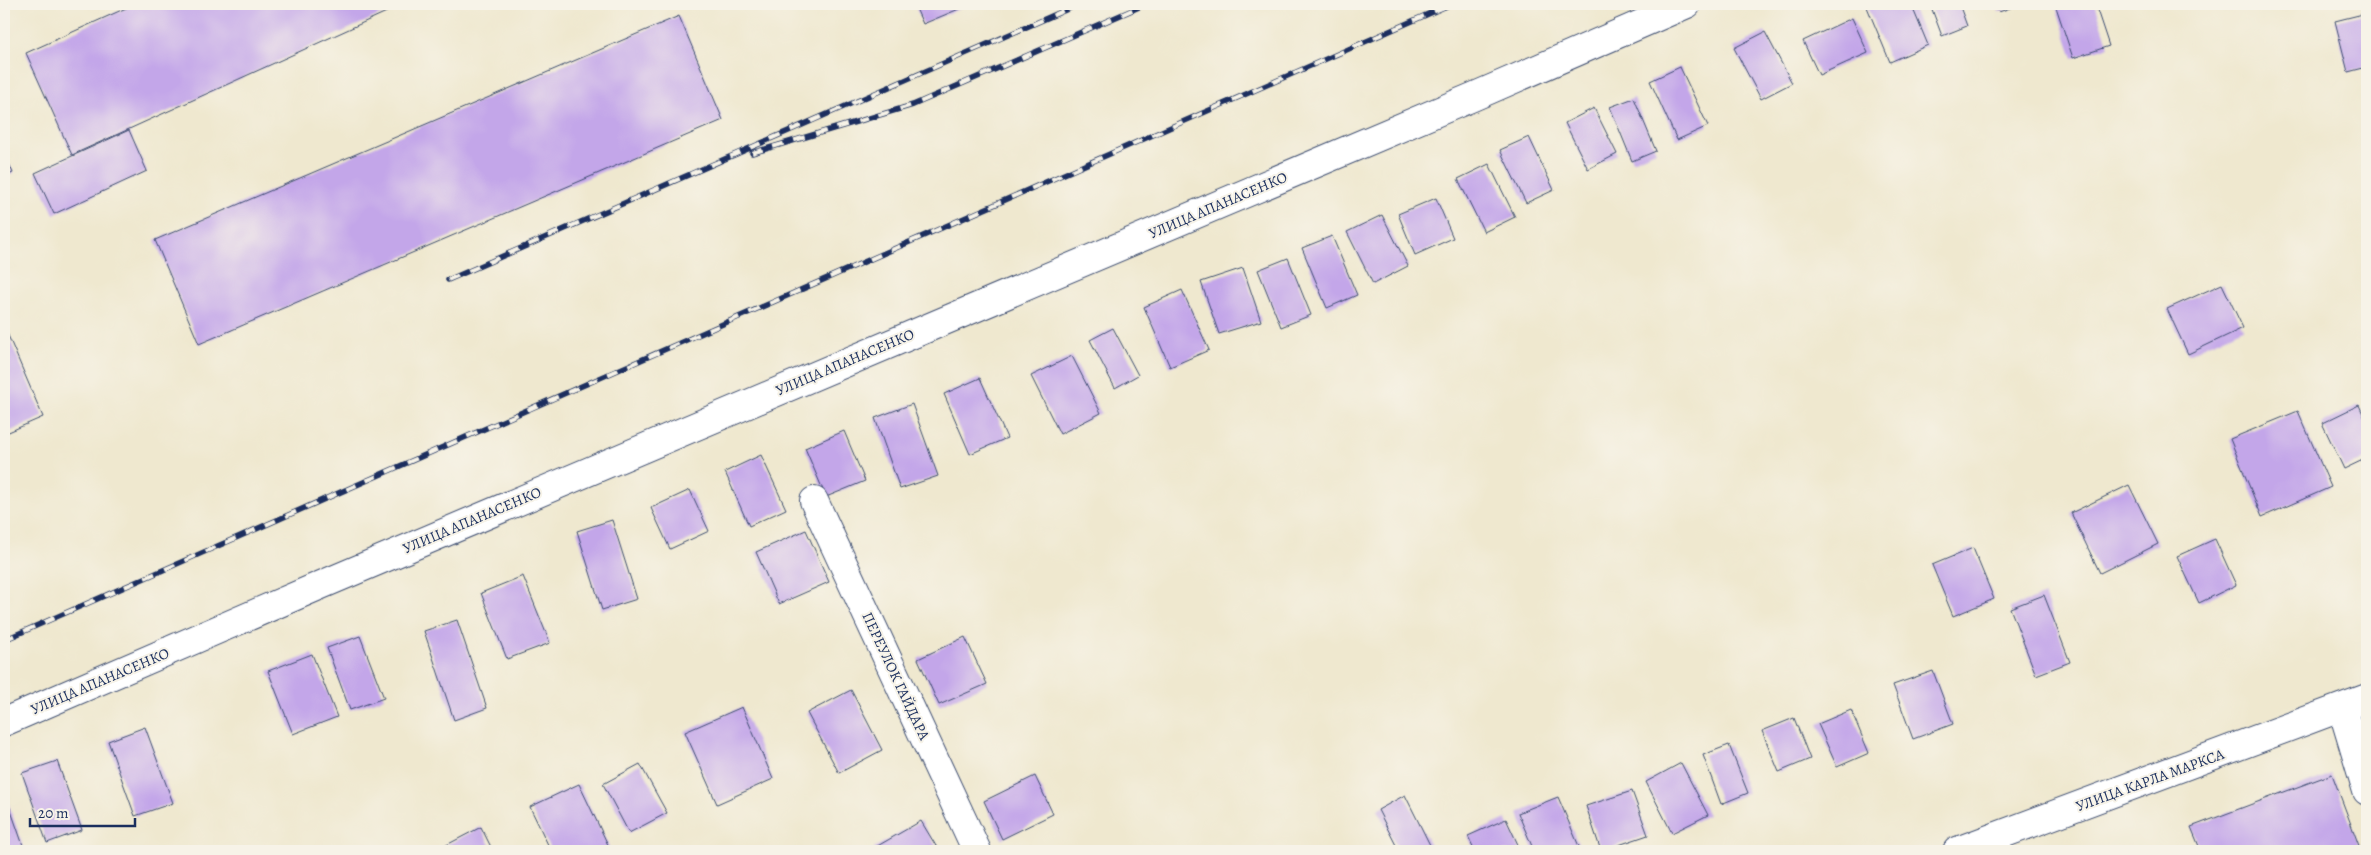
<svg xmlns="http://www.w3.org/2000/svg" width="2371" height="855" viewBox="0 0 2371 855" font-family="Alegreya,serif">
	<style>
		.building { fill: #c3a6e9 }
		.lines { fill: none; stroke-linecap: round; stroke-linejoin: round }
		.minor-casing { stroke: #3b4b6f; stroke-width: 30 }
		.minor { stroke: #fff; stroke-width: 28 }
		.rail-casing { stroke: #1b2f5e; stroke-width: 5.5 }
		.rail { stroke: #f7f3e8; stroke-width: 4; stroke-dasharray: 11; stroke-linecap: butt }
		.labels { text-anchor: middle; dominant-baseline: central; stroke-width: 4; stroke-linejoin: round; paint-order: stroke }
		.street-label { font-size: 15px; fill: #1b2f5e; stroke: #f7f3e8 }
	</style>
	<rect width="100%" height="100%" fill="#f7f3e8"/>
	<filter id="ink" filterUnits="userSpaceOnUse"><feTurbulence type="fractalNoise" baseFrequency=".02" numOctaves="2"/><feDisplacementMap in="SourceGraphic" scale="10" xChannelSelector="R" yChannelSelector="G"/><feConvolveMatrix kernelMatrix="1 2 1 2 8 2 1 2 1" color-interpolation-filters="sRGB"/></filter>
	<filter id="wash" filterUnits="userSpaceOnUse"><feTurbulence type="fractalNoise" baseFrequency=".0096" numOctaves="4" result="noise"/><feDisplacementMap in="SourceGraphic" scale="20" xChannelSelector="R" yChannelSelector="G"/><feGaussianBlur stdDeviation="1.12" result="paint"/><feColorMatrix in="noise" values="0 0 0 0 0 0 0 0 0 0 0 0 0 0 0 0 0 1.4 0 .05"/><feComposite in="paint" operator="in"/></filter>
	<g filter="url(#wash)">
		<rect width="100%" height="100%" fill="#efe8cf"/>
		<g id="blocks">
			<path class="building" d="M135,4H404L72,155L26,53Z
				M914,4H971L923,24Z
				M1875,4H1911L1928,45L1890,62L1867,7Z
				M1930,4H1959L1967,26L1942,36Z
				M1996,4H2021L1999,12Z
				M2055,4H2095L2109,46L2073,58Z
				M2367,13V67L2348,72L2335,21Z
				M679,16L723,120L199,344L155,240Z
				M1852,18L1868,53L1819,75L1803,41Z
				M1765,32L1792,83L1761,99L1734,48Z
				M1680,67L1708,126L1677,140L1650,81Z
				M1634,98L1656,151L1632,161L1610,107Z
				M1594,108L1617,154L1588,169L1565,123Z
				M129,130L147,171L54,214L35,173Z
				M1529,137L1554,190L1526,203L1500,150Z
				M4,152L13,173L4,177Z
				M1489,164L1515,217L1484,232L1458,179Z
				M1436,198L1453,238L1415,255L1398,214Z
				M1382,215L1408,266L1373,284L1347,232Z
				M1332,236L1357,295L1327,308L1302,248Z
				M1288,258L1311,315L1281,327L1258,270Z
				M1243,268L1261,321L1219,334L1201,282Z
				M2222,284L2243,328L2188,354L2167,309Z
				M1182,290L1209,350L1170,367L1144,307Z
				M4,326L43,417L4,434Z
				M1113,328L1138,375L1115,388L1090,340Z
				M1072,356L1101,413L1060,434L1031,376Z
				M980,378L1007,438L970,454L944,394Z
				M912,404L938,476L900,489L875,418Z
				M2359,405L2367,423V458L2344,469L2322,423Z
				M2298,411L2331,487L2262,517L2230,439Z
				M844,431L865,481L826,497L805,448Z
				M761,455L786,509L749,526L725,472Z
				M2129,485L2158,544L2100,573L2071,513Z
				M690,490L709,531L670,549L651,508Z
				M612,520L637,599L602,610L577,531Z
				M806,530L829,582L779,604L756,552Z
				M2215,539L2236,585L2199,603L2177,556Z
				M1973,548L1994,599L1953,616L1932,565Z
				M523,576L550,643L507,659L481,593Z
				M2044,595L2070,662L2036,675L2010,608Z
				M457,620L487,708L454,720L424,631Z
				M360,636L384,698L350,710L327,648Z
				M965,637L987,684L939,705L918,659Z
				M312,654L337,717L293,734L268,671Z
				M1933,671L1953,724L1913,739L1893,685Z
				M851,690L882,750L839,773L807,713Z
				M742,707L773,779L717,804L685,732Z
				M1851,710L1869,753L1837,767L1818,724Z
				M1794,718L1810,759L1779,772L1762,731Z
				M145,727L173,803L135,816L108,741Z
				M1729,745L1748,793L1721,804L1703,755Z
				M57,761L82,830L47,843L22,773Z
				M1681,763L1708,815L1672,833L1646,782Z
				M640,764L667,813L629,833L603,784Z
				M2332,774L2361,851H2201L2191,827Z
				M1035,776L1053,814L1002,839L984,801Z
				M579,784L610,849L606,851H551L530,807Z
				M4,791L25,851H4Z
				M1632,791L1648,835L1601,851L1586,806Z
				M1405,795L1432,849L1429,851H1399L1378,810Z
				M1558,797L1581,851H1534L1518,813Z
				M1506,819L1521,851H1475L1468,836Z
				M921,821L939,851H875L874,848Z
				M481,827L493,851H435Z"/>
		</g>
	</g>
	<g filter="url(#ink)">
		<use href="#blocks" fill-opacity="0" stroke="#3b4b6f" stroke-width="1"/>
		<g class="lines">
			<defs>
				<path id="minor" d="M814,501L977,851
					M2342,708L2367,791
					M4,722L321,585L1475,96L1687,4
					M1957,851L2367,698"/>
			</defs>
			<use href="#minor" class="minor-casing"/>
			<use href="#minor" class="minor"/>
			<defs>
				<path id="rail" d="M752,153L913,105L1146,4
					M448,280L1079,4
					M4,640L1451,4"/>
			</defs>
			<use href="#rail" class="rail-casing"/>
			<use href="#rail" class="rail"/>
		</g>
	</g>
	<g class="labels">
		<g class="street-label">
			<text transform="translate(1218 205) rotate(-23)">УЛИЦА АПАНАСЕНКО</text>
			<text transform="translate(845 362) rotate(-23)">УЛИЦА АПАНАСЕНКО</text>
			<text transform="translate(472 520) rotate(-23)">УЛИЦА АПАНАСЕНКО</text>
			<text transform="translate(896 676) rotate(65)">ПЕРЕУЛОК ГАЙДАРА</text>
			<text transform="translate(100 681) rotate(-23)">УЛИЦА АПАНАСЕНКО</text>
			<text transform="translate(2150 780) rotate(-20)">УЛИЦА КАРЛА МАРКСА</text>
		</g>
	</g>
	<rect width="2371" height="855" fill="none" stroke="#f7f3e8" stroke-width="20"/>
	<path d="M30 818v8h105v-8" fill="none" stroke="#1b2f5e" stroke-width="2.5"/>
	<text x="38" y="818" font-size="15" fill="#1b2f5e" stroke="#f7f3e8" stroke-width="4" paint-order="stroke">20 m</text>
</svg>
